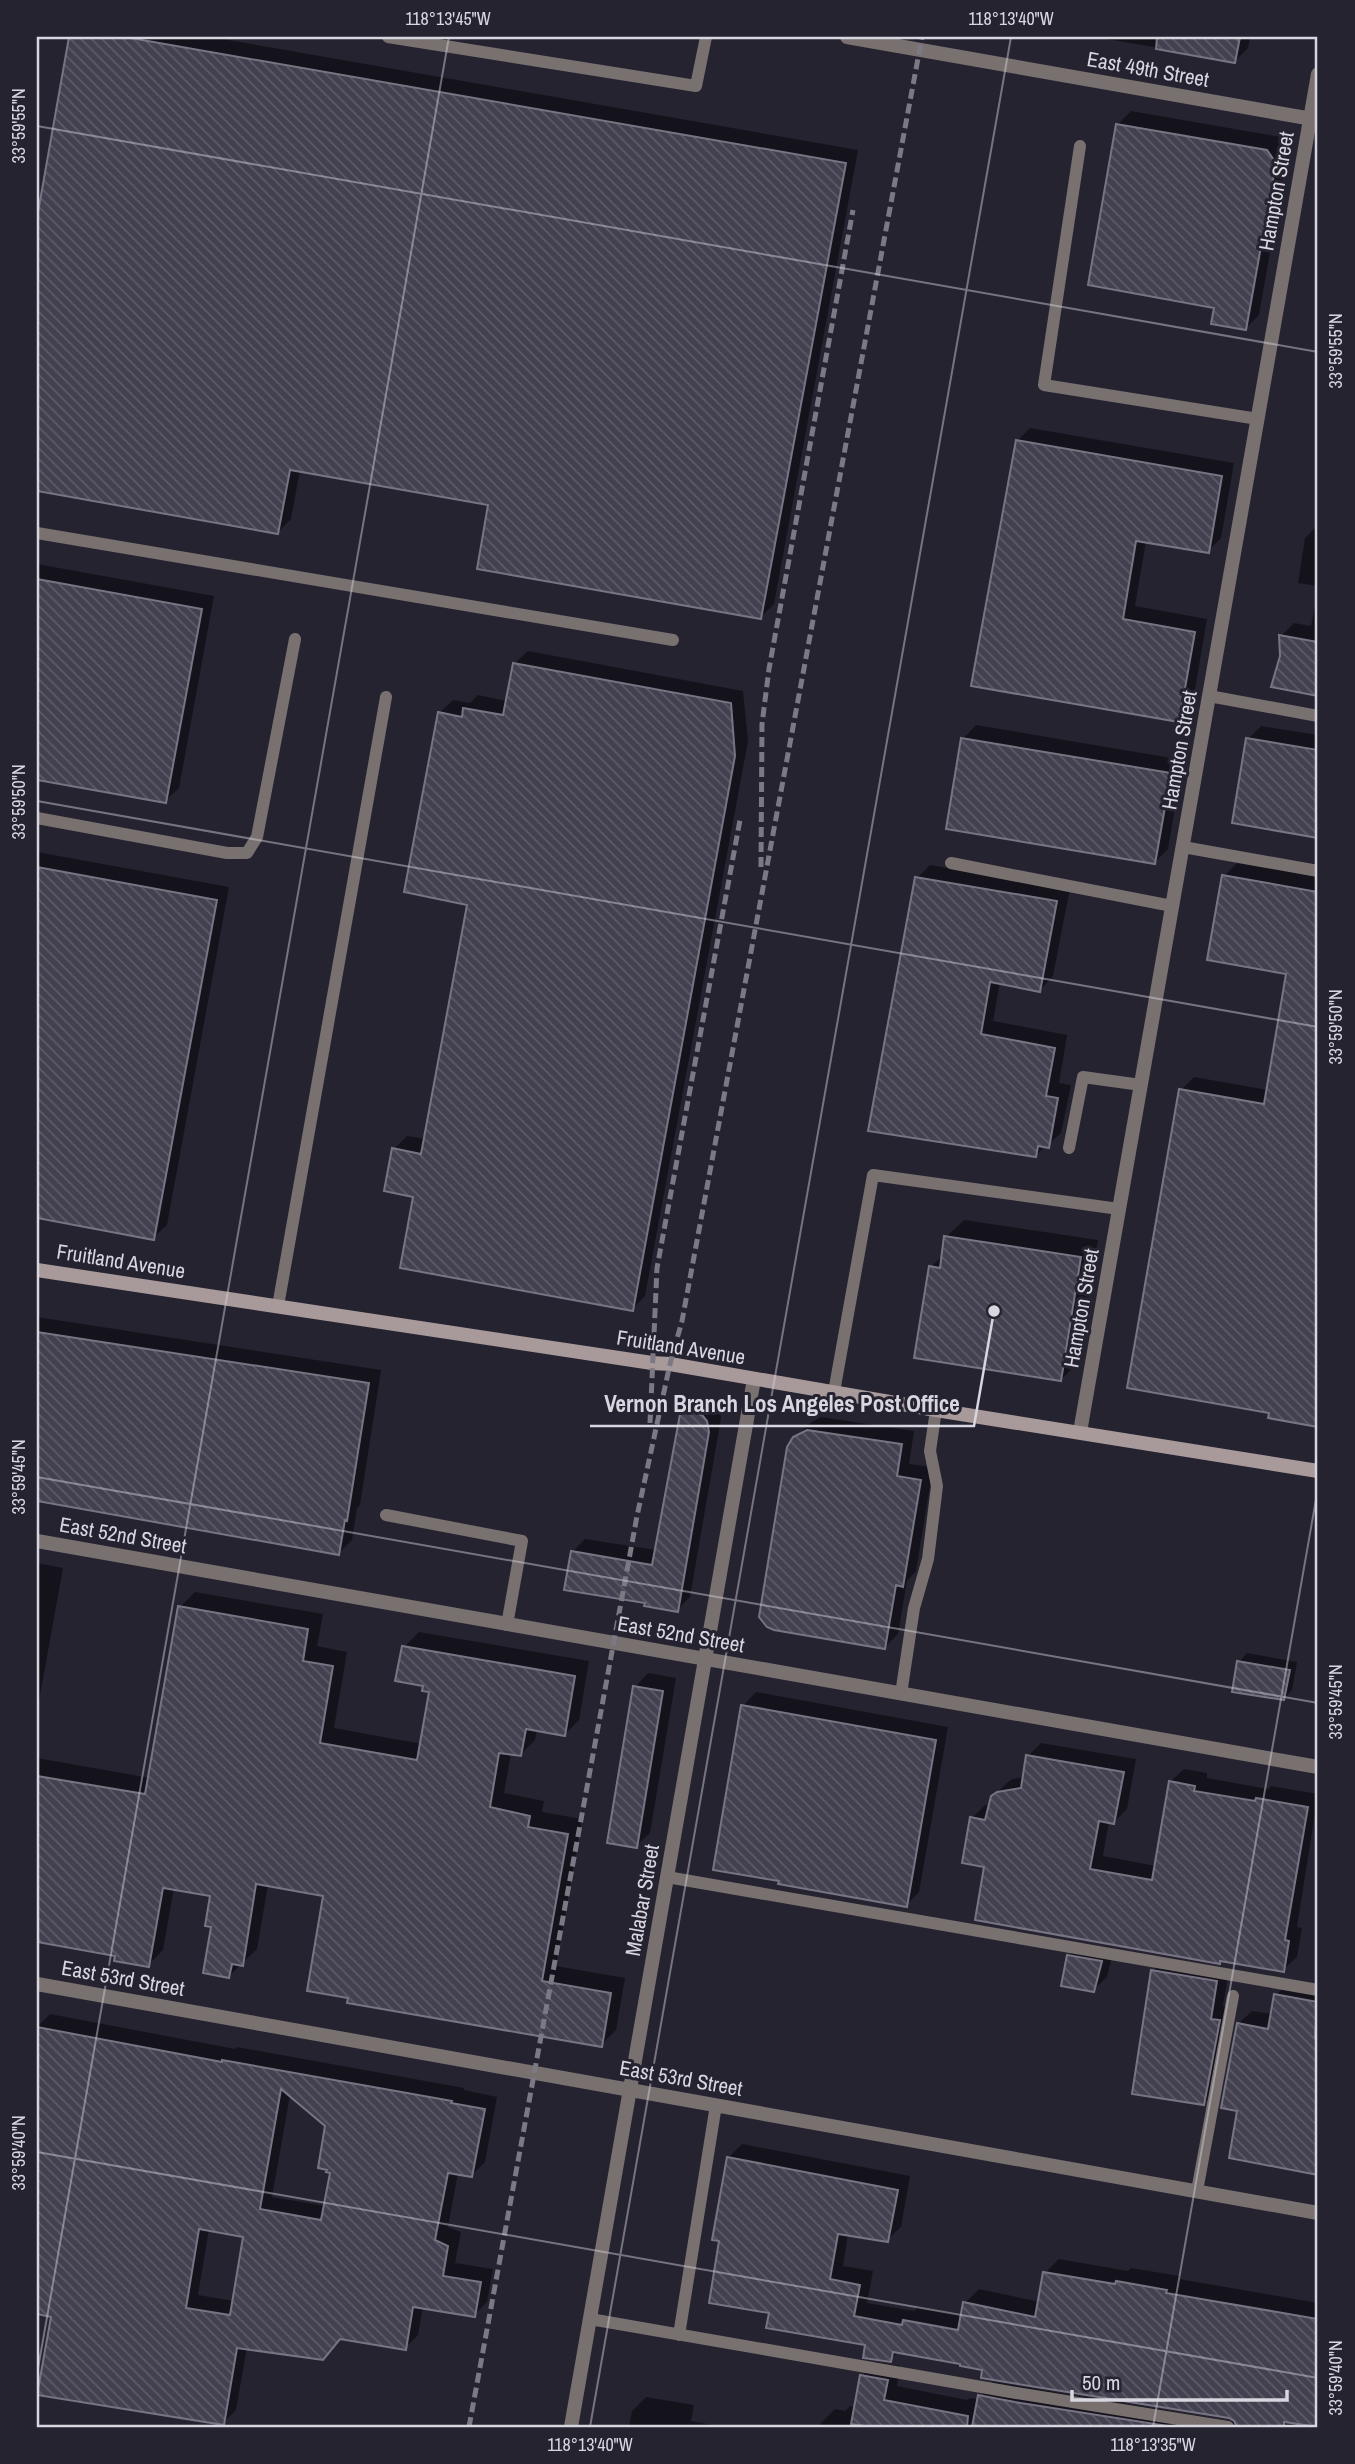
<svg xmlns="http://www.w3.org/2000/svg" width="1355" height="2464" viewBox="0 0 1355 2464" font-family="'Archivo Narrow',sans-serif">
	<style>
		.shadow { fill: #0007; fill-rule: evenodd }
		.building { fill: url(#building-back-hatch); stroke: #777484; stroke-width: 2; fill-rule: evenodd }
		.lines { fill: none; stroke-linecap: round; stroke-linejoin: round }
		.lane { stroke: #797070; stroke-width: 12 }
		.street { stroke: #797070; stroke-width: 14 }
		.secondary { stroke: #a89a9a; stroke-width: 14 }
		.rail { stroke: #7c7985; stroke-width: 5; stroke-dasharray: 10 5; stroke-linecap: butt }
		.ticks { fill: none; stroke: #d8d6df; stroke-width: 2; stroke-opacity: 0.45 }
		.labels { text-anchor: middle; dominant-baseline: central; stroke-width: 6; stroke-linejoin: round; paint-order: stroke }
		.street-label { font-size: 21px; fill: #d8d6df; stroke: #262331 }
		.leader { fill: none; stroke: #d8d6df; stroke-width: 2.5 }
		.callout-dot { fill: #d8d6df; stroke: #262331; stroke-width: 2.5 }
		.callout-label { font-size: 23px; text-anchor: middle; font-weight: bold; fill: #d8d6df; stroke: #262331; stroke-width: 6; stroke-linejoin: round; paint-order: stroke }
		.neatline { fill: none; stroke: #d8d6df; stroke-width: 2.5 }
		.ticks-label { font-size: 18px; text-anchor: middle; fill: #d8d6df }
	</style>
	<defs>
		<pattern id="building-back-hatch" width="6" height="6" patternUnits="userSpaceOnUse" patternTransform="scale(1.75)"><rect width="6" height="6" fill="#43404f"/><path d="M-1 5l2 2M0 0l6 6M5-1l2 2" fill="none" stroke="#5d5b68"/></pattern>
	</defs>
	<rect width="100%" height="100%" fill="#262331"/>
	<path class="shadow" d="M71,37H211L858,150L774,604L761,617L490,504L300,470L291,519L278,532L37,489V229Z
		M1095,37H1250L1248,48L1235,61Z
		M1131,111L1281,137L1288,149L1259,315L1246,328L1216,306L1118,124Z
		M1030,428L1234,463L1221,538L1208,551L1146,541L1135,606L1207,619L1192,707L1179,720L1017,441Z
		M1318,525V586L1298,583L1305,538Z
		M37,564L214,596L179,788L165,801L37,778Z
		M1318,590V694L1273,686L1282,656L1281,636L1294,623L1311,626Z
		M528,651L743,691L748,741L645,1296L632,1309L415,1196L394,1149L407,1136L426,1139L469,903L439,713L453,700L470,703L478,695L507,701L514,664Z
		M976,725L1183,760L1168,849L1154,863L963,739Z
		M1261,726L1318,735V836L1234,822L1248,739Z
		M37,852L229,887L167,1225L153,1238L37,1216Z
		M1237,863L1318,877V1425L1270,1417L1181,1090L1194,1077L1268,1090L1288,973L1224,876Z
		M930,865L1070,888L1053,976L1040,990L1000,982L993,1021L1067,1035L1059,1083L1071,1085L1061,1133L1036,1155L870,1130L917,878Z
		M964,1220L1098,1240L1078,1362L1061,1380L931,1267L944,1254L946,1237Z
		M37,1317L381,1370L360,1505L357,1508L352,1540L339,1553L37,1499Z
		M696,1396L715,1402L720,1407L721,1418L690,1597L677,1610L647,1602L572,1552L585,1539L656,1550L683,1410Z
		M821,1417L914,1431L909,1464L933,1467L916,1571L907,1581L898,1634L885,1647L795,1438L809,1424Z
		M37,1563L63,1568L37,1712Z
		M195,1592L323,1614L317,1646L347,1652L334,1728L422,1744L431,1691L425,1684L404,1647L419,1632L589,1661L579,1720L564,1735L537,1729L535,1740L520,1755L511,1753L504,1793L544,1801L542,1812L582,1819L556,1966L625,1978L616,2030L601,2045L325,1895L268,1885L257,1949L229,1976L213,1926L212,1895L174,1888L163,1950L148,1965L117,1954L49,1942L47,1944L37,1943V1758L150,1778L180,1607Z
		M1247,1653L1297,1662L1292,1690L1284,1699L1239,1662Z
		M648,1673L676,1678L650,1833L636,1846L635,1687Z
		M756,1692L948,1727L919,1892L906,1905L743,1706Z
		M1041,1743L1136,1759L1127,1809L1114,1822L1109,1821L1103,1856L1156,1866L1170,1782L1184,1769L1207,1773V1778L1268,1789L1271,1786L1318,1794L1297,1927L1302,1928L1297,1957L1283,1970L986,1866L972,1818L985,1805L990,1806L993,1796L1007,1783L1012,1779L1024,1777L1028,1756Z
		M1082,1943L1114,1948L1107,1977L1093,1990L1068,1956Z
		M1166,1958L1229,1969L1223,2006L1232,2007L1217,2090L1203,2104L1153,1971Z
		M1289,1982L1318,1987V2173L1231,2157L1239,2109L1238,2024L1252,2011L1272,2014L1276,1995Z
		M50,2014L235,2049L237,2047L464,2088V2090L497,2097L485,2162L472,2175L458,2173L448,2227L461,2232L455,2263L493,2269L487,2302L474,2315L423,2307L418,2335L405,2348L342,2337L322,2358L247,2347L236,2410L223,2423L53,2315L37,2312V2027ZM290,2095L327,2125L332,2172L326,2206L272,2197ZM209,2229L245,2235L234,2301L198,2295Z
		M742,2144L910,2176L901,2227L887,2240L848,2234L843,2266L873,2271L867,2303L914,2311L918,2307L963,2315L965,2303L979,2289L1040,2302L1045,2273L1059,2259L1128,2271L1131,2268L1180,2276L1179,2279L1318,2303V2427H820L821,2423L835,2409L845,2411L850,2406L856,2407L862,2376L875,2362L900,2366L897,2386L967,2400L970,2398L979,2399L993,2382L1236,2422L1230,2417L962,2363L899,2351L890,2360L868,2344L771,2311L721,2239L728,2158Z
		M646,2397L694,2405L691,2421L723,2427H629L632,2411Z"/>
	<path class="building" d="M69,37H125L846,163L761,619L477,569L488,505L290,470L278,534L37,491V218Z
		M1157,37H1240L1235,63L1156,49Z
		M1116,124L1267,150L1276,163L1246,330L1211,324L1214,308L1088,285Z
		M1016,440L1222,476L1209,553L1136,541L1123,619L1195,632L1179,722L971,686Z
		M37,579L202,609L166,803L37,780Z
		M1279,635L1318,642V696L1271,687L1280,656Z
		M513,663L731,703L735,756L633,1311L400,1268L413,1197L384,1191L392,1148L421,1154L467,905L404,892L438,712L462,717L463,708L503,715Z
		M961,738L1171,773L1155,864L946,829Z
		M1246,738L1318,750V838L1232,823Z
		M37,867L217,900L154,1240L37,1218Z
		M1222,875L1318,892V1427L1268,1418L1269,1413L1127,1388L1179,1089L1264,1104L1286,974L1207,960Z
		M915,877L1057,901L1040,992L990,982L981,1034L1055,1048L1046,1096L1058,1098L1049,1148L1038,1146L1036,1157L868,1131Z
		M944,1236L1081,1257L1061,1381L914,1358L929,1266L940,1268Z
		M37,1332L369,1383L347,1521L345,1520L339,1555L37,1501Z
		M681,1409L702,1415L707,1421L709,1432L678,1612L644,1606L645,1603L564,1590L571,1551L652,1565Z
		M807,1430L902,1444L897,1476L921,1480L903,1587L896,1585L885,1649L774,1630L767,1627L759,1617L787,1447L793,1437Z
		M178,1606L308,1629L303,1661L333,1666L320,1743L417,1760L429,1692L422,1691L423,1686L395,1681L402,1646L575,1676L565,1736L526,1729L521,1756L499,1753L490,1807L530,1816L528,1827L568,1834L542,1981L611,1993L602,2047L347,2003L348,1998L307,1991L323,1896L256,1884L243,1966L232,1964L229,1978L203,1973L211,1927L205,1926L210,1896L163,1888L149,1967L114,1961L115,1956L37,1942V1776L145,1794Z
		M1237,1661L1290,1670L1284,1700L1232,1692Z
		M633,1686L663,1691L637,1848L607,1843Z
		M741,1705L936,1740L907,1907L778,1884L779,1881L713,1870Z
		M1026,1755L1124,1772L1114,1824L1099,1821L1090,1869L1152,1880L1169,1781L1195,1786L1194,1791L1255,1801L1256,1798L1308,1807L1285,1940L1289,1941L1284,1972L1220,1961V1964L975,1920L984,1867L962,1863L970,1817L985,1820L991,1796L997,1792L1021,1788Z
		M1067,1955L1102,1961L1094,1992L1061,1986Z
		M1151,1970L1217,1981L1211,2019L1220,2020L1204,2105L1132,2094Z
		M1274,1994L1318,2002L1315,2037L1318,2038V2175L1229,2158L1237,2111L1221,2108L1237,2023L1268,2029Z
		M37,2027L222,2062V2060L452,2101L451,2103L485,2109L472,2177L448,2173L435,2240L448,2246L443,2276L481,2282L475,2317L413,2307L406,2350L340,2339L323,2360L237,2348L224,2425L37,2395L51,2317L37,2314ZM281,2089L325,2126L318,2168L327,2170L326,2172L330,2173L321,2220L260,2209ZM199,2229L243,2237L230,2315L186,2308Z
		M727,2157L898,2190L888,2242L838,2234L830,2279L860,2285L854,2316L902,2325L903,2320L958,2330L963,2302L1035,2317L1043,2272L1115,2284L1116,2281L1167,2290L1166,2293L1318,2319V2427L1284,2422V2427H1237L1234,2421L1229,2418L981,2378L982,2370L960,2366V2364L893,2352L891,2362L863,2358L865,2345L766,2328L769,2313L709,2303L719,2241L712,2240Z
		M860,2375L888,2380L884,2400L968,2416L967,2427H872L851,2424Z
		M978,2395L1015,2402L1174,2427H972Z"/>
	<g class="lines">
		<path class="lane" d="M388,37L696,86L706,37
			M1080,146L1044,385L1258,419
			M37,533L673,640
			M1209,696L1318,716
			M37,818L227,853H247L257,837L295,639
			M1183,847L1318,871
			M951,863L1172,906
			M1069,1148L1083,1077L1141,1085
			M278,1306L386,697
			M834,1392L873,1175L1119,1209
			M386,1515L522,1541L507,1625
			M901,1694L914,1608L928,1559L937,1486L930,1451L936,1410
			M667,1877L1318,1990
			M1197,2191L1233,1996
			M590,2319L1016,2393L1228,2427
			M679,2335L716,2105"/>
		<path class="street" d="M847,37L1318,120
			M1080,1432L1318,74
			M37,1541L1318,1767
			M37,1984L1318,2213
			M571,2427L754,1379"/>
		<path class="secondary" d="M37,1270L652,1363L670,1364L936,1410L1318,1471"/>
		<path class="rail" d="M761,867L762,724L769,669L853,210
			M650,1423L657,1268L740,820
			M469,2427L637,1516L670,1364L682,1321L922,37"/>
	</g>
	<path class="ticks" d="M37,126L1318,352M37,801L1318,1027M37,1477L1318,1703M37,2152L1318,2378M37,2374L449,37M590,2427L1011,37M1153,2427L1318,1488"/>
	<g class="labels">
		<g class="street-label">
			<text transform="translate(1148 69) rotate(10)">East 49th Street</text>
			<text transform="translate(1276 191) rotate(-80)">Hampton Street</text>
			<text transform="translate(1179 750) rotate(-80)">Hampton Street</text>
			<text transform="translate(121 1261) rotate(9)">Fruitland Avenue</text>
			<text transform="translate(1081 1308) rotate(-80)">Hampton Street</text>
			<text transform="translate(681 1347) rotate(9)">Fruitland Avenue</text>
			<text transform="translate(123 1535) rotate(10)">East 52nd Street</text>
			<text transform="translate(681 1634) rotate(10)">East 52nd Street</text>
			<text transform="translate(642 1900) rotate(-80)">Malabar Street</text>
			<text transform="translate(123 1978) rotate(10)">East 53rd Street</text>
			<text transform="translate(681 2078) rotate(10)">East 53rd Street</text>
		</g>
	</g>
	<path class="leader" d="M994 1311L974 1426H590"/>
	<circle class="callout-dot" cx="994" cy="1311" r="7"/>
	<g class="callout-label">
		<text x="782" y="1412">Vernon Branch Los Angeles Post Office</text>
	</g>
	<rect width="1355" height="2464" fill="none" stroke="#262331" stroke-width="77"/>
	<path d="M1072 2390v10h215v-10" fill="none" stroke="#d8d6df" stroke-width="3.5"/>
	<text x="1082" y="2390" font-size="21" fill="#d8d6df" stroke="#262331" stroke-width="5" paint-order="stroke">50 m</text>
	<rect x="38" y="38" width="1278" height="2388" class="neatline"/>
	<g class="ticks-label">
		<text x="448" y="25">118°13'45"W</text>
		<text x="1011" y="25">118°13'40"W</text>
		<text transform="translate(19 126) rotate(-90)" y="6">33°59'55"N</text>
		<text transform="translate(1336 351) rotate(-90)" y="6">33°59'55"N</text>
		<text transform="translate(19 802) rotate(-90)" y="6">33°59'50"N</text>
		<text transform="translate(1336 1027) rotate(-90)" y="6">33°59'50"N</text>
		<text transform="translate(19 1477) rotate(-90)" y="6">33°59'45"N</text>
		<text transform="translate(1336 1702) rotate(-90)" y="6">33°59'45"N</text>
		<text transform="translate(19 2153) rotate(-90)" y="6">33°59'40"N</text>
		<text transform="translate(1336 2378) rotate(-90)" y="6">33°59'40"N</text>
		<text x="590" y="2451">118°13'40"W</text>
		<text x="1153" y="2451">118°13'35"W</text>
	</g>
</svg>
